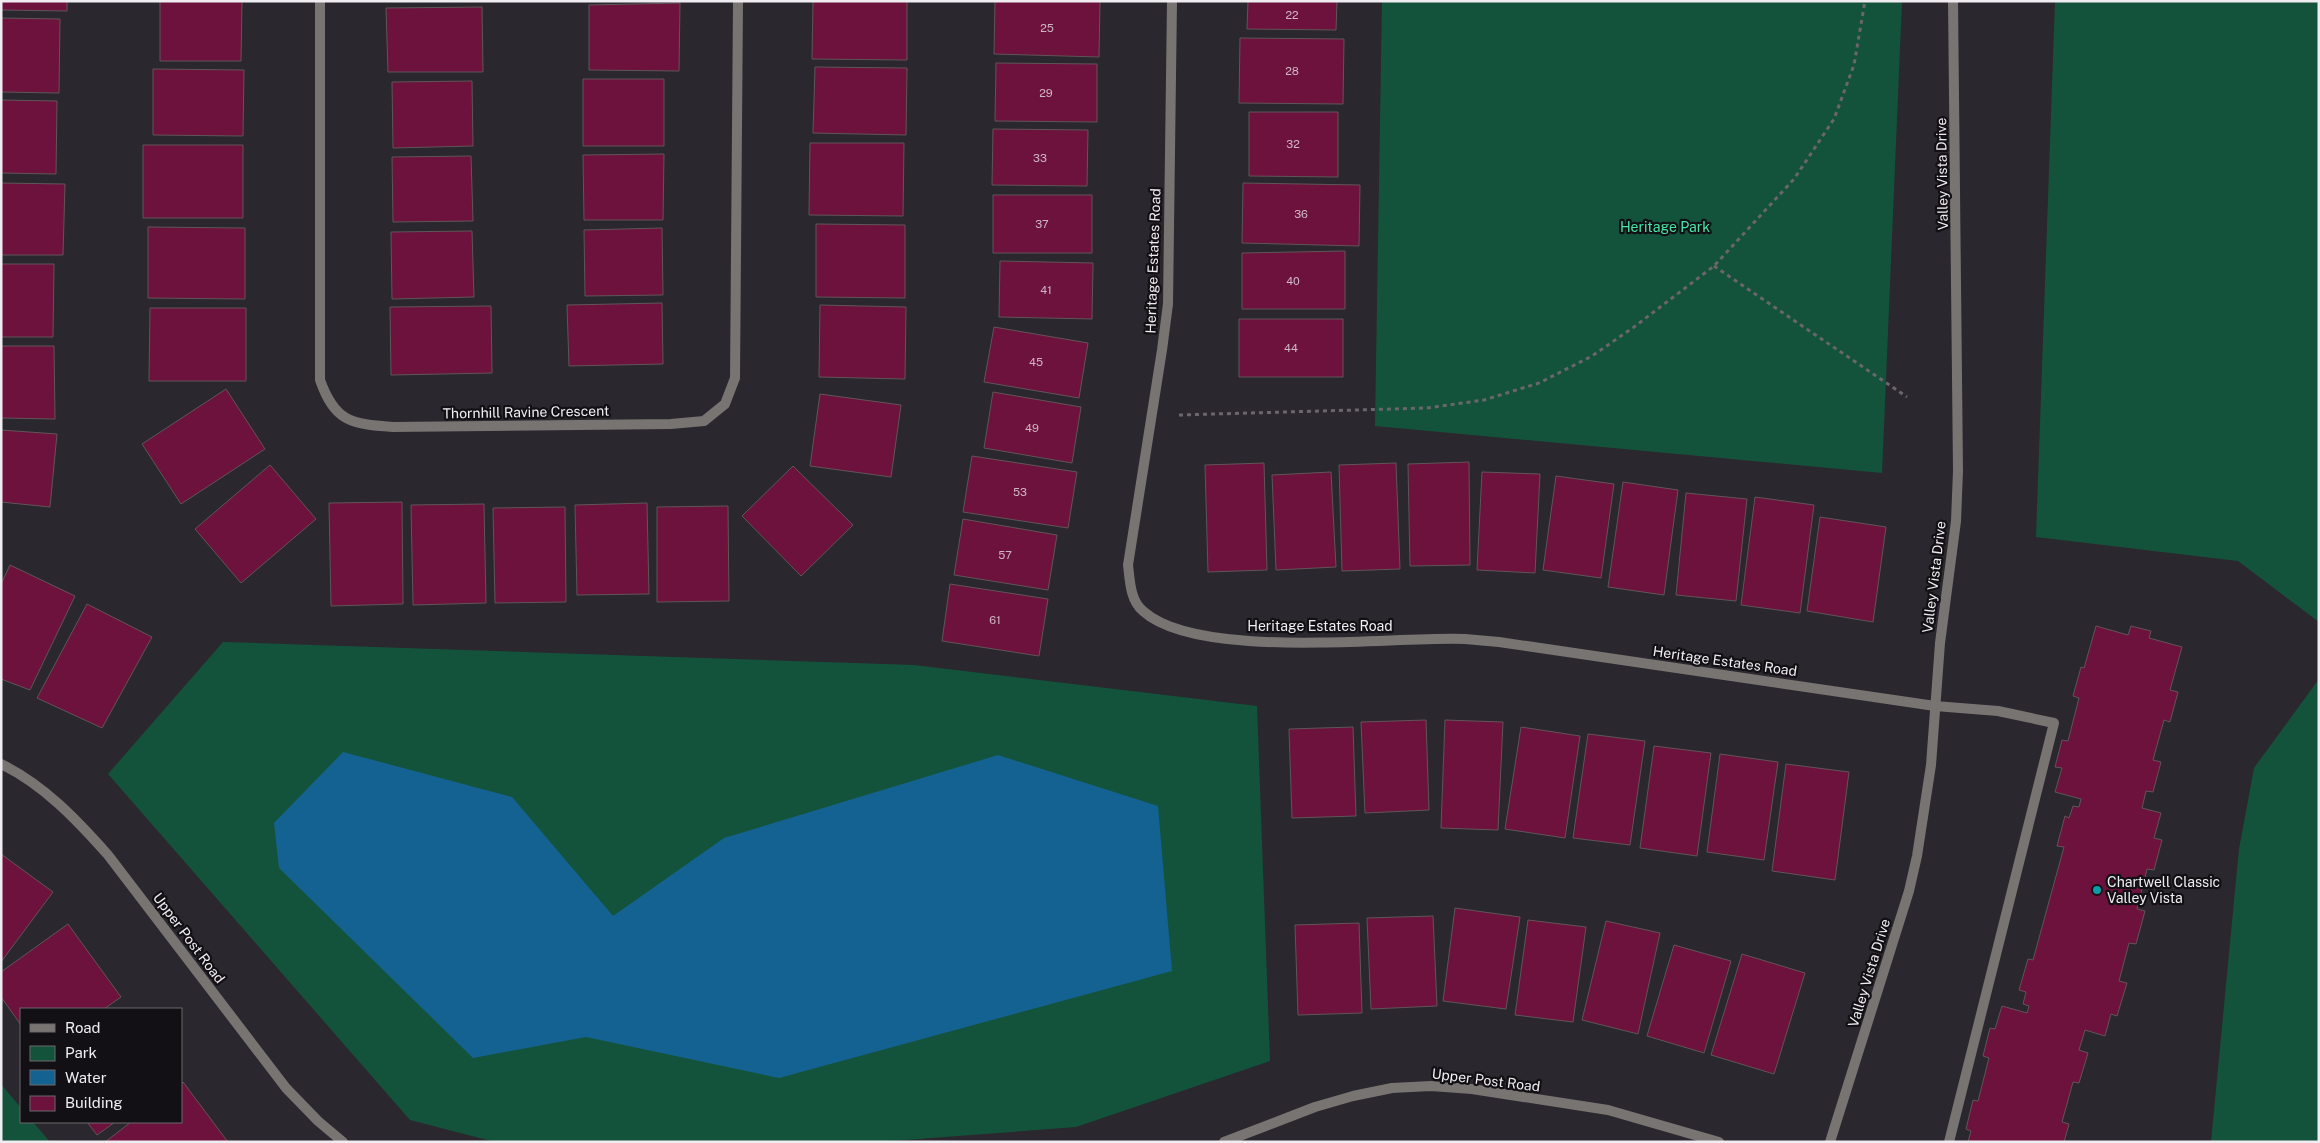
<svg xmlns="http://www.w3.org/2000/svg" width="2320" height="1143" viewBox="0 0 2320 1143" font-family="'Public Sans',sans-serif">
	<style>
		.green { fill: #14533b }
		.water { fill: #146291 }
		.building { fill: #6d123d; stroke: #605558 }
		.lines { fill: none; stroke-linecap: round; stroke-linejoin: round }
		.path { stroke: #6a666c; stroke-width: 3; stroke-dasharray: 4 4; stroke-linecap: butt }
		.service { stroke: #787472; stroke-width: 10 }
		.minor { stroke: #787472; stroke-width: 10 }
		.tertiary { stroke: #787472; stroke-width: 10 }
		.culture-dot { fill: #0f9aa8; stroke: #121014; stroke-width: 2 }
		.labels { text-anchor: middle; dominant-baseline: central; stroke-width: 4.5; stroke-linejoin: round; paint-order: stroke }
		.number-label { font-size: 11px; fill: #cfb6c5 }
		.street-label { font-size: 14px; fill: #f0edf2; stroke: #121014 }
		.park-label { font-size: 14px; fill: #45e6a9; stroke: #121014 }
		.poi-label { font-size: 14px; fill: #f0edf2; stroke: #121014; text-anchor: start }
	</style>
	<rect width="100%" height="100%" fill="#2b272e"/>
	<path class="green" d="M1382,1H1902L1882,473L1375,426Z
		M2055,1H2319V622L2238,561L2036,537Z
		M223,642L914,665L1257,706L1270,1061L1076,1127L878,1142H495L410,1120L108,774Z
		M2319,679V1142H2211L2239,849L2254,768Z
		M1,1084L21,1108V1122H33L50,1142H1Z"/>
	<path class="water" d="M343,752L512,797L613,916L724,838L998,755L1158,806L1172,971L779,1078L586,1037L473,1058L279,868L274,823Z"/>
	<path class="building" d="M1,1H67V11L1,10Z
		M160,1H242L241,61H160Z
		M813,1H907V60L812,59Z
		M995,1H1100L1099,57L994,54Z
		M1248,1H1337L1336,30L1247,29Z
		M680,3L679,71L589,70V5Z
		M482,7L483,72H388L386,8Z
		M1,18L60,19L59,93L1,92Z
		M1240,38L1344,39L1343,104L1239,103Z
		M996,63L1097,64V122L995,121Z
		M815,67L907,68L906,135L813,133Z
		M153,69L244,70L243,136L153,135Z
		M583,79H664V146H583Z
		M472,81L473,146L393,148L392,82Z
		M1,100L57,101L56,174L1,173Z
		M1249,112H1338V177L1249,176Z
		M993,129L1088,130L1087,186L992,185Z
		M810,143H904L903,216L809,215Z
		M143,145H243V218H143Z
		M664,154L663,220H584L583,155Z
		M471,156L473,221L393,222L392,157Z
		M1,183L65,184L63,255H1Z
		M1243,183L1360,185L1359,246L1242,243Z
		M993,195H1092V253H993Z
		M816,224L905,225V298L816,297Z
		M148,227L245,228V299L148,298Z
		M662,228L663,295L585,296L584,230Z
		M472,231L474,297L392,299L391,232Z
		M1345,251V309H1242V253Z
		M1000,261L1093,263L1092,319L999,317Z
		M1,264H54L53,337H1Z
		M662,303L663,364L569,366L567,305Z
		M820,305L906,307L905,379L819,377Z
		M491,306L492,373L391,375L390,307Z
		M150,308H246V381H149Z
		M1239,319H1343V377H1239Z
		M994,327L1088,343L1079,398L984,382Z
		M1,346H54L55,419L1,418Z
		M226,389L265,449L181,504L142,444Z
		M993,392L1081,407L1072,463L984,448Z
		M820,394L901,405L891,477L810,466Z
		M1,430L57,434L50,507L1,502Z
		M972,456L1077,472L1068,528L963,512Z
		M1469,462L1470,565L1410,566L1408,464Z
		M1264,463L1267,570L1208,572L1205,465Z
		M1396,463L1400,569L1342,571L1339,465Z
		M270,465L316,519L241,583L195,529Z
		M793,466L853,525L801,576L742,516Z
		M1331,472L1336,567L1276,570L1272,475Z
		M1482,472L1540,474L1535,573L1477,570Z
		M1556,476L1614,484L1601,578L1543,570Z
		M1623,482L1678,490L1664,595L1608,587Z
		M1686,493L1747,499L1736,601L1676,595Z
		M1755,497L1814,505L1800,613L1741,605Z
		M402,502L403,604L331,606L329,503Z
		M647,503L649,594L577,595L575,505Z
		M484,504L486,603L413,605L411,505Z
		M728,506L729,601L657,602V507Z
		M565,507L566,602L495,603L493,508Z
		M1820,517L1886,527L1873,622L1807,611Z
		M963,519L1057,535L1048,590L954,575Z
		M10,565L75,596L30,690L1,679V584Z
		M950,584L1048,599L1039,656L942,641Z
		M87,604L152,637L102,728L37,698Z
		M2096,626L2128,635L2131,626L2151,631L2149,638L2182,647L2170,690L2178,692L2170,722L2164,720L2153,760L2161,762L2153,792L2146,791L2142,808L2161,813L2154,838L2162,840L2154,870L2147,869L2137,909L2145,911L2136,944L2129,943L2119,981L2127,983L2117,1016L2111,1014L2105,1036L2085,1030L2079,1050L2088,1053L2079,1083L2073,1082L2062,1122L2069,1124L2064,1142H1968L1971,1131L1966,1129L1973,1100L1978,1101L1989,1058L1983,1056L1990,1028L1995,1029L2002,1006L2027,1013L2029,1006L2023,1004L2026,992L2019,990L2028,959L2033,960L2064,847L2057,846L2065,816L2069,818L2073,806L2079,807L2081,799L2055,792L2062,768L2055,767L2062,740L2068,741L2079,698L2073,696L2081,667L2084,668Z
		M1426,720L1429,810L1365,813L1361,722Z
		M1445,720L1503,722L1498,830L1441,828Z
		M1353,727L1356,816L1292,818L1289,729Z
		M1521,727L1580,736L1565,838L1505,829Z
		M1588,734L1645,741L1630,845L1573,838Z
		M1654,746L1711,753L1697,856L1640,848Z
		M1720,754L1778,762L1764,860L1707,852Z
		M1786,764L1849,772L1835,880L1772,871Z
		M1,854L53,892L1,962Z
		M1455,908L1520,917L1506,1009L1443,1001Z
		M1433,916L1437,1006L1371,1009L1367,918Z
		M1528,920L1586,927L1573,1022L1515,1015Z
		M1606,921L1660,933L1638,1034L1582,1020Z
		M1359,923L1362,1013L1298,1015L1295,925Z
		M68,924L121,997L104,1009H21V1025L1,997V972Z
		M1674,945L1731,961L1704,1053L1647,1036Z
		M1742,954L1805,973L1774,1074L1711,1055Z
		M183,1082L228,1142H105L131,1122H181V1084Z
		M87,1122H115L97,1135Z"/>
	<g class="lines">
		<path class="path" d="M1714,266L1907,397
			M1179,415L1427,408L1484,400L1539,383L1592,356L1634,327L1714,266L1794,179L1834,119L1854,65L1865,1"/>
		<path class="service" d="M1935,706L1998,711L2054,723L1949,1142"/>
		<path class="minor" d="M320,1V380C335,422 351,424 393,427L671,424L704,421L725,404L735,378L738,1
			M1172,1L1168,304L1162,350L1128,565C1130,581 1130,600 1143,611C1198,661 1390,636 1465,639C1476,640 1488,641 1499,642L1935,706
			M1,764C44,785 77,820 108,855L286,1088L318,1121L343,1142
			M1224,1142L1315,1107L1353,1096L1392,1088L1431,1086L1472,1089L1608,1110L1719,1142"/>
		<path class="tertiary" d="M1830,1142L1909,891L1917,856L1931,765L1940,643L1956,521L1958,471L1953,1"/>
	</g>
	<circle class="culture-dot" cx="2097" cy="890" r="5"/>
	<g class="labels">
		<g class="number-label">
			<text x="1292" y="15">22</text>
			<text x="1047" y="28">25</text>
			<text x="1292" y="71">28</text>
			<text x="1046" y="93">29</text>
			<text x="1293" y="144">32</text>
			<text x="1040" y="158">33</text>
			<text x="1301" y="214">36</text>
			<text x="1042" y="224">37</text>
			<text x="1293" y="281">40</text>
			<text x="1046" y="290">41</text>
			<text x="1291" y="348">44</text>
			<text x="1036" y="362">45</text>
			<text x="1032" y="428">49</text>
			<text x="1020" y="492">53</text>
			<text x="1005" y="555">57</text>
			<text x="995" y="620">61</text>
		</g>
		<g class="street-label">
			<text transform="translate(1942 174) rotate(-91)">Valley Vista Drive</text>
			<text transform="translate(1153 261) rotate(-88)">Heritage Estates Road</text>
			<text transform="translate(526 412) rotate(-1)">Thornhill Ravine Crescent</text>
			<text transform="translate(1934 577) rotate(-83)">Valley Vista Drive</text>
			<text x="1320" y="626">Heritage Estates Road</text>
			<text transform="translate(1725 661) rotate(8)">Heritage Estates Road</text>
			<text transform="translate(189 938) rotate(53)">Upper Post Road</text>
			<text transform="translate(1869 973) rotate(-73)">Valley Vista Drive</text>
			<text transform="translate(1486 1080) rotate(7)">Upper Post Road</text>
		</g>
		<g class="park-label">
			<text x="1665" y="227">Heritage Park</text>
		</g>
		<g class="poi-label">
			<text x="2107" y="882">Chartwell Classic<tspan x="2107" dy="16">Valley Vista</tspan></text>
		</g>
	</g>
	<rect width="2320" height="1143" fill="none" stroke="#f0edf2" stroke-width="5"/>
	<rect x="20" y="1008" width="162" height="115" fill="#121014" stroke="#6b686d"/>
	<rect x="30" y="1024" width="25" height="8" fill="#787472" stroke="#6b686d"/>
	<text x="65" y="1033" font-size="15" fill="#f0edf2">Road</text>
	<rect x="30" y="1046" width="25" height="15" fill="#14533b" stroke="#6b686d"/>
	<text x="65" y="1058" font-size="15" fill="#f0edf2">Park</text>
	<rect x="30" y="1070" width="25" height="15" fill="#146291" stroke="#6b686d"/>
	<text x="65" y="1083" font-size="15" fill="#f0edf2">Water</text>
	<rect x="30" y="1096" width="25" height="15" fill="#6d123d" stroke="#6b686d"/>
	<text x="65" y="1108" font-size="15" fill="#f0edf2">Building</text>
</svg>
